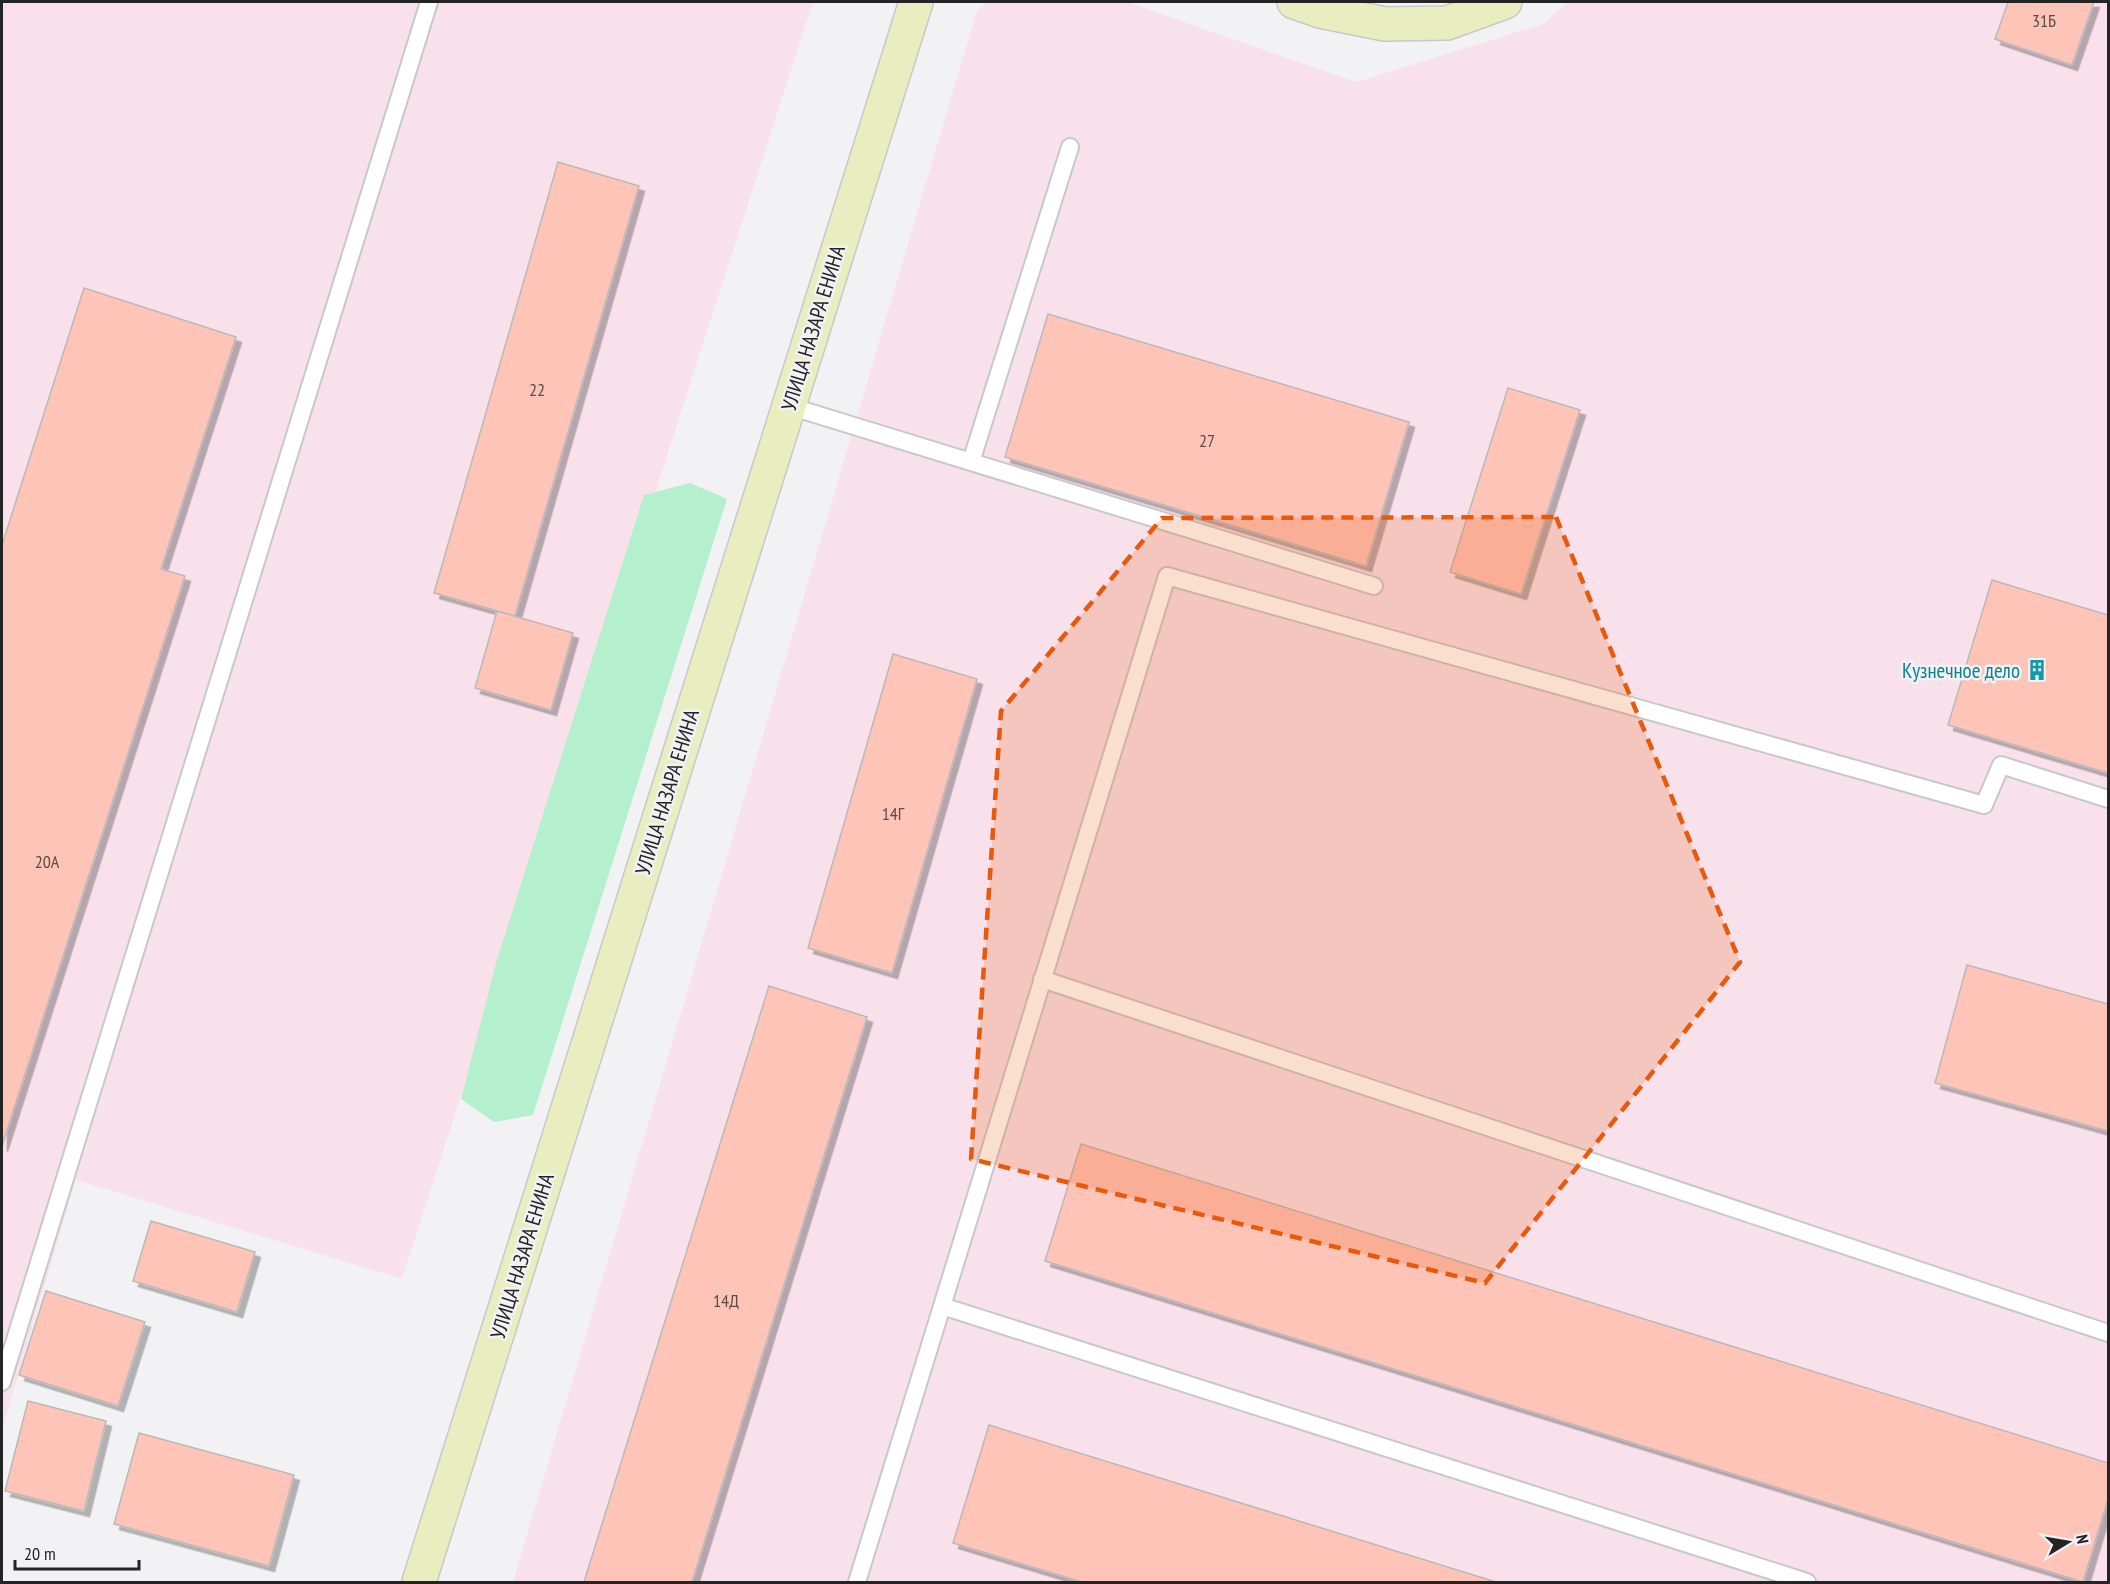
<svg xmlns="http://www.w3.org/2000/svg" width="2110" height="1584" viewBox="0 0 2110 1584" font-family="'PT Sans Narrow',sans-serif">
	<style>
		.industrial { fill: #f9e1ec }
		.green { fill: #b4f0cd }
		.building { fill: #ffc4b8; stroke: #bbb8b7; stroke-width: 1.5; filter: url(#shadow) }
		.lines { fill: none; stroke-linecap: round; stroke-linejoin: round }
		.lane-casing { stroke: #c8c8ca; stroke-width: 20 }
		.secondary-casing { stroke: #c8c8ca; stroke-width: 36 }
		.lane { stroke: #fff; stroke-width: 16 }
		.secondary { stroke: #e9edbf; stroke-width: 33 }
		.marked { fill: #e8590c; fill-opacity: 0.2; stroke: #e8590c; stroke-width: 4.5; stroke-dasharray: 12 8; stroke-linejoin: round }
		.labels { text-anchor: middle; dominant-baseline: central; stroke-width: 5; stroke-linejoin: round; paint-order: stroke }
		.number-label { font-size: 18px; fill: #5b4c4a }
		.street-label { font-size: 21px; fill: #242425; stroke: #f2f2f5 }
		.culture-label { font-size: 21px; fill: #0d838f; stroke: #f2f2f5; text-anchor: end }
	</style>
	<defs>
		<filter id="shadow"><feDropShadow dx="5.5" dy="5.5" stdDeviation="0" flood-color="#0004"/></filter>
	</defs>
	<rect width="100%" height="100%" fill="#f2f2f5"/>
	<path class="industrial" d="M2,2H813L402,1279L76,1180L2,1429Z
		M987,2H1127L1356,82L1543,24L1568,2H2108V1582H513L977,10Z"/>
	<path class="green" d="M690,483L727,499L533,1115L494,1122L461,1099L496,963L644,495Z"/>
	<path class="building" d="M2008,2H2094L2072,65L1995,39Z
		M558,162L639,186L515,616L434,593Z
		M84,288L236,337L161,569L185,576L2,1146V545Z
		M1048,314L1409,422L1366,566L1005,457Z
		M1508,388L1580,410L1521,594L1450,572Z
		M1992,580L2108,615V773L1948,725Z
		M497,611L573,633L551,710L475,688Z
		M893,654L977,679L892,973L808,948Z
		M1967,965L2108,1004V1131L1935,1083Z
		M769,986L867,1017L692,1582H584Z
		M1081,1144L2108,1463V1499L2083,1582L1045,1261Z
		M151,1221L255,1252L237,1312L133,1281Z
		M46,1291L145,1322L118,1406L19,1375Z
		M28,1401L106,1421L84,1511L5,1491Z
		M989,1425L1496,1582H1082L953,1543Z
		M139,1433L294,1475L269,1566L114,1524Z"/>
	<g class="lines">
		<defs>
			<path id="lane" d="M789,406L1374,586
				M971,462L1070,147
				M1042,979L2108,1333
				M942,1306L1807,1582
				M2,1382L429,2
				M857,1582L1167,576L1984,805L2001,765L2108,799"/>
			<path id="secondary" d="M1294,2L1320,11L1385,24L1447,23L1505,2
				M419,1582L916,2"/>
		</defs>
		<use href="#lane" class="lane-casing"/>
		<use href="#secondary" class="secondary-casing"/>
		<use href="#lane" class="lane"/>
		<use href="#secondary" class="secondary"/>
	</g>
	<path class="marked" d="M1556,517L1740,962L1485,1283L971,1159L1001,711L1162,518Z"/>
	<defs>
		<symbol id="building-bare" viewBox="-9 -9 18 18"><path d="M-4-6H4V6H1V3H-1V6H-4ZM-2.5-4.3h1.7v1.8h-1.7ZM.8-4.3h1.7v1.8H.8ZM-2.5-1h1.7V.8h-1.7ZM.8-1h1.7V.8H.8Z" fill="#0f9aa8" stroke="#f2f2f5" stroke-width="2.5" paint-order="stroke"/></symbol>
	</defs>
	<g fill-rule="evenodd">
		<use href="#building-bare" x="2022" y="655" width="30" height="30"/>
	</g>
	<g class="labels">
		<g class="number-label">
			<text x="2044" y="20">31Б</text>
			<text x="537" y="389">22</text>
			<text x="1207" y="440">27</text>
			<text x="893" y="813">14Г</text>
			<text x="47" y="861">20А</text>
			<text x="726" y="1300">14Д</text>
		</g>
		<g class="street-label">
			<text transform="translate(813 328) rotate(-73)">УЛИЦА НАЗАРА ЕНИНА</text>
			<text transform="translate(667 792) rotate(-73)">УЛИЦА НАЗАРА ЕНИНА</text>
			<text transform="translate(522 1256) rotate(-73)">УЛИЦА НАЗАРА ЕНИНА</text>
		</g>
		<g class="culture-label">
			<text x="2020" y="670">Кузнечное дело</text>
		</g>
	</g>
	<rect width="2110" height="1584" fill="none" stroke="#242425" stroke-width="6"/>
	<g transform="translate(2068 1542) rotate(79)" stroke="#f2f2f5" stroke-width="4.5" paint-order="stroke">
	<path d="M0-4.5L10 22L0 15L-10 22Z" fill="#242425"/>
	<text y="-9" font-size="16" font-weight="bold" text-anchor="middle" fill="#242425">N</text>
	</g>
	<path d="M15 1560v9h124v-9" fill="none" stroke="#242425" stroke-width="3"/>
	<text x="24" y="1560" font-size="18" fill="#242425" stroke="#f2f2f5" stroke-width="4.5" paint-order="stroke">20 m</text>
</svg>
